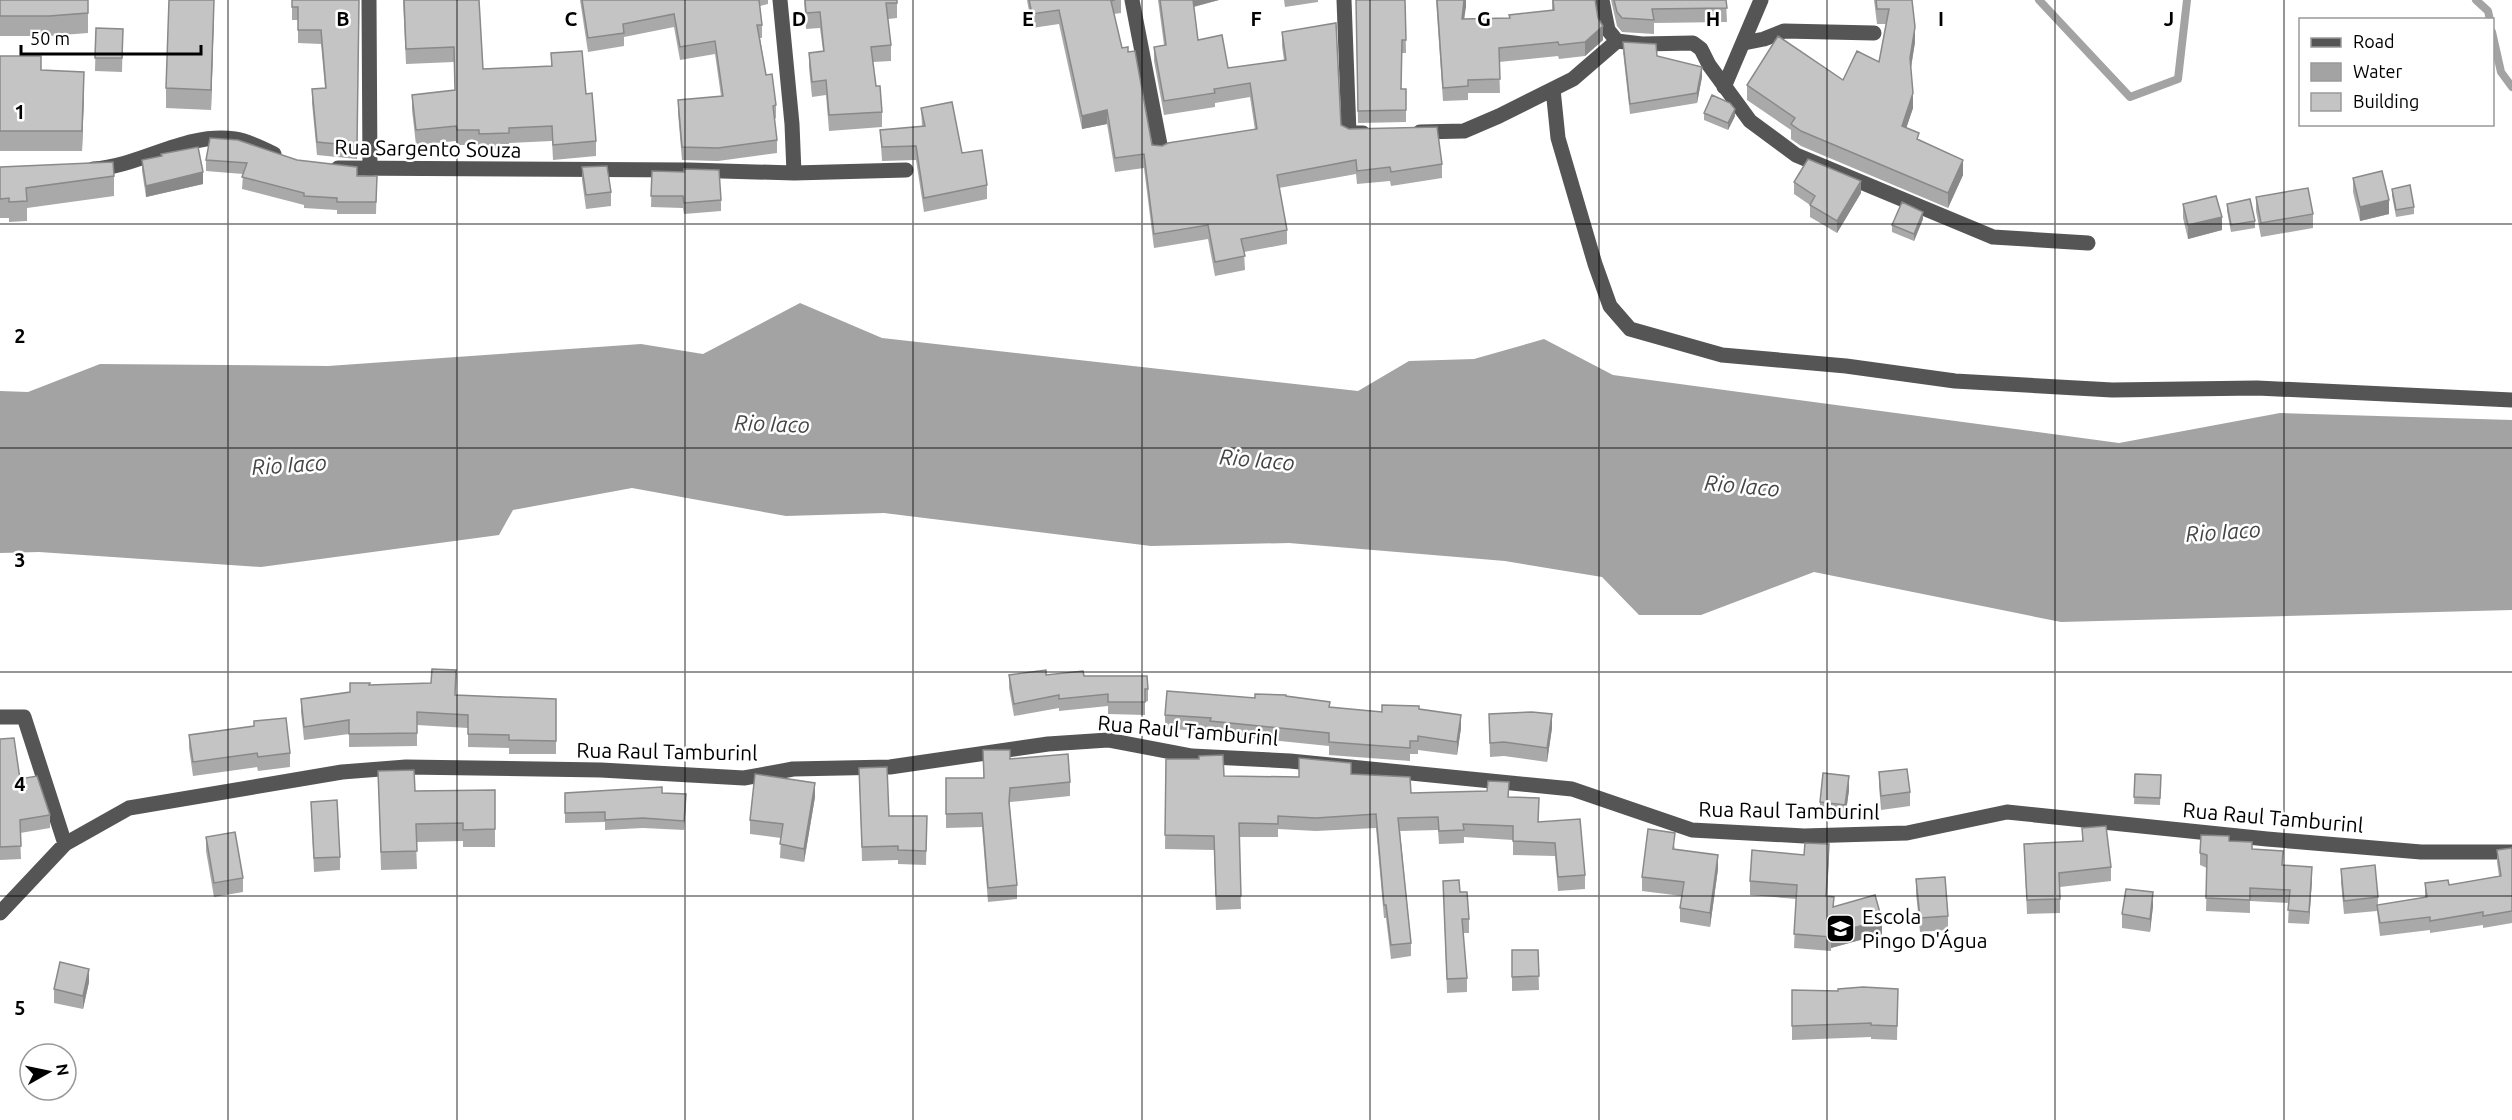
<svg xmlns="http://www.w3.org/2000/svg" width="2512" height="1120" viewBox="0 0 2512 1120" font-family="Ubuntu,sans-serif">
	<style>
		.water { fill: #a3a3a3 }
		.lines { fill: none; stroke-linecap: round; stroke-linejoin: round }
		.stream { stroke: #a3a3a3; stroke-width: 8 }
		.minor { stroke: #555; stroke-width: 15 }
		.wall { fill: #a9a9a9 }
		.shaded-wall { fill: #898989 }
		.building { fill: #c4c4c4; stroke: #898989; stroke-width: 1.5 }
		.grid { fill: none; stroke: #000; stroke-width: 1.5; stroke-opacity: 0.55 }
		.labels { text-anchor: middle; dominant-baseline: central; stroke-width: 5; stroke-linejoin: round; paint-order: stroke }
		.street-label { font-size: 21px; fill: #000; stroke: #fff }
		.poi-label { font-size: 21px; fill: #000; stroke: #fff; text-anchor: start }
		.water-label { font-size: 22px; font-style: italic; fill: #444; stroke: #fff }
		.grid-label { font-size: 20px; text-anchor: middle; font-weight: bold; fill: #000; stroke: #fff; stroke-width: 5; stroke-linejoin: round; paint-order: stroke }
	</style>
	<rect width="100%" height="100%" fill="#fff"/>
	<path class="water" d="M800,303L882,338L1358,391L1409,361L1474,359L1544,339L1613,375L2119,443L2280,413L2512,420V610L2061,622L1814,572L1701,615H1639L1602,577L1505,561L1289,543L1151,546L884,513L786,516L632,488L513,510L499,535L261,567L39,552L0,553V391L28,392L100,364L328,366L641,344L703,354Z"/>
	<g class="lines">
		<path class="stream" d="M2039,0L2130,97L2178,79L2187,0
			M2476,0L2488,11L2490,20
			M2492,32L2501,72L2512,87"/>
		<path class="minor" d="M369,0L370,169
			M780,0L792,124L794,173
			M1132,0L1161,150
			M1344,0L1349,133H1363
			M1602,0L1608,30L1617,41L1642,44L1693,43L1701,49L1709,65L1750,121L1796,155L1993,237L2088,243
			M1744,43L1764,39L1784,31L1874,33
			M1724,87L1761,0
			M1553,89L1558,138L1595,264L1610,306L1630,329L1722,355L1846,366L1955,381L2112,390L2257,388L2512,400
			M1420,132L1464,131L1499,116L1573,79L1617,41
			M338,168L689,170L794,173L906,170
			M93,169C142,166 184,132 235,139C248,141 262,148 274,154
			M0,717H24L65,844
			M0,913L65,844L129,808L342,772L406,767L601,770L744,778L793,769L890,767L1048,744L1108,740L1192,756L1290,761L1572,789L1692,830L1804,836L1907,833L2007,812L2267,839L2421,852H2512"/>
	</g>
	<path class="wall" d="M0,0H88V33L49,36H0Z
		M292,0H359L357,159L317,155L312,103V89L325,88L321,44L298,43V20H292Z
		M403,0H479L483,69L551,66V53L586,94L596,141V156L553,160L552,141L509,143V148L479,149V145H457L456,141L416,145L412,110V95L455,90L454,62L406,64Z
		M580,0H768V4L760,6L762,25V38H760L766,75L776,105V118L774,119L777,140V153L718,161L682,160L678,113V100L721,96L715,54L680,60L674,27L624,37V46L588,52Z
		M804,0H897V18L888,19L891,45V61L873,62L876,86L882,112V127L829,131L826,95L812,97L809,68V53L823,51L820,28L806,29Z
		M1027,0H1121V13L1114,14L1122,48L1152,145L1162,146L1255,130L1250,97L1215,103V107L1164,115L1154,61V47L1164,45L1158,0H1219L1194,7L1198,40L1228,68L1284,60L1282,46V32L1341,125L1349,129L1442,164V178L1391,186L1390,181L1357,184L1356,174L1279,188L1287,230V244L1244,252L1245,270L1215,276L1208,239L1154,248L1144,168L1115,172L1107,124L1082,129L1059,24L1032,28Z
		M1284,0H1318V2L1285,7Z
		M1356,0H1405L1406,53H1402L1401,89H1406V122L1358,123Z
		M1436,0H1466L1464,19L1509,18L1552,11V0H1595L1603,40L1585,56L1559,59L1558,56L1499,62L1500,93H1468V100L1443,101Z
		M1611,0H1726L1727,22L1654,23V34L1622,32L1617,26Z
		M1874,0H1912L1915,42L1911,68L1913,108L1906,128L1919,140L1963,175L1948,208L1801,146L1791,139V130L1747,100V85L1843,80L1879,62L1886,24H1877Z
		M214,12L211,110L166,108V88Z
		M96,28L123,29L122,72L95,71Z
		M1623,42L1657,56L1702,77L1697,103L1630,114L1623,52Z
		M0,56L41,70L84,92L82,151H0Z
		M921,108L962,153L987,185V199L924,212L916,160L882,161L880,130L922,127Z
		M1704,113L1735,116L1728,130L1704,120Z
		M142,160L203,184L146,197L142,171Z
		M206,160H297L357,176H377L376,214H337V210L304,208V205L242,189L243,174L206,171Z
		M0,167L114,176V196L27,208V221L9,222V218H0Z
		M582,167L611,192V206L586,209L582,180Z
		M652,171L721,200V211L684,214L683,208L651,207Z
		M2353,178L2389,214L2360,221L2353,192Z
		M1794,182L1861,193L1837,233L1810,217V205L1794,194Z
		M2392,189L2414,207V214L2396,217L2392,196Z
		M2256,197L2313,214V228L2261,237L2256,211Z
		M2183,204L2222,230L2188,239L2183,218Z
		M2227,204L2255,221V228L2231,232L2227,211Z
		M1923,219L1914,241L1892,232V225Z
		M1009,675L1084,676L1148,689V701L1145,702V715L1108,714V706L1059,711V708L1014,716L1009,688Z
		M369,685L456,695L556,699V754H509V748L468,747V728L417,725V746L349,747V734L304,740L301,712V699L350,692Z
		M1286,696L1330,707L1382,712L1419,709L1461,728L1457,755L1418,750V754H1410V761L1329,755V746L1210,734V731L1165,729V715Z
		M1489,714L1552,728L1547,762L1504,756L1490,757Z
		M254,721L290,753V767L258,771L257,767L193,776L189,748V735L254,726Z
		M0,739L20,779L50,815V828L20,833L21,859L0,860Z
		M1010,759L1070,782V796L1010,802V809L1017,885V899L988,902L982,827L946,828V778H984Z
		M1166,759L1224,776L1299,777L1351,774L1411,793L1509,797L1538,822L1585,875V889L1558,891L1555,856L1513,855V840L1464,837V843L1439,844L1438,830L1400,831L1411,943V956L1391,959L1386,918H1384L1376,828L1316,831L1278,829V837H1239L1241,909L1216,910L1214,850L1165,849Z
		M859,768L889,816H927L926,865L898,864V860L862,861Z
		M378,771L415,791L495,790V847H463V841L416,842L417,869L381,870Z
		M1879,772L1910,792V806L1881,810L1879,786Z
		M2135,774L2161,775L2160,805L2134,804Z
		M1849,790L1845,819L1820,815V802Z
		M565,793H662L686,804L684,830L643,828L605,830V822L565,823Z
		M815,797L804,862L780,858L781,838L750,834V820Z
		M311,802L340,857V870L314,872Z
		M2082,828L2111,867V881L2060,887V913L2027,914L2024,844L2082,841Z
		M206,837L243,878V892L214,897L206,851Z
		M2229,841L2252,849L2312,879L2309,924L2288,923L2289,903L2250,901V913L2206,911L2207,868L2200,865V853Z
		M1675,846L1674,850L1718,869L1710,927L1680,922V908L1682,896L1642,891V877Z
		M2512,848V923L2483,928V925L2430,933V930L2380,936L2377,911L2344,914L2341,883V869L2378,897V905L2425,897V883L2449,885L2499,876L2497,862V850Z
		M1829,858L1827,896L1834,906L1882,934L1831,948V951L1794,948L1796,899L1750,895V881Z
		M1916,879L1948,916V930L1920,932L1916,893Z
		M1443,881L1460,892L1469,919V933H1463L1467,978V992L1447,993Z
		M2153,906L2150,932L2122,928V914Z
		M1512,950H1538L1539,990L1512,991Z
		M89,982L83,1009L54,1003V989Z
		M1898,989L1897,1040L1871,1039V1037L1792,1040V990L1838,991Z"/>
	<path class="shaded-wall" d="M214,0V12L211,110V90Z
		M1192,0H1219L1192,7Z
		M1464,0H1466V7L1462,33V19Z
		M1603,26V40L1585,56V42Z
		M1915,27V42L1910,73V58Z
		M1702,67V77L1697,103V93Z
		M84,72V92L82,151V131Z
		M1913,93V108L1902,141V126Z
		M1735,109V116L1728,130V123Z
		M1107,110V124L1082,129V116Z
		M1963,160V175L1948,208V193Z
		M203,172V184L146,197V186Z
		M1861,181V193L1837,233V221Z
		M2389,200V214L2360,221V207Z
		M1923,212V219L1914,241V234Z
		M2222,217V230L2188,239V225Z
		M1552,714V728L1547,762V748Z
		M1461,715V728L1457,755V742Z
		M1849,776V790L1845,819V805Z
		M815,783V797L804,862V849Z
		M1718,855V869L1710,927V913Z
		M2312,867V879L2309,924V912Z
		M2153,892V906L2150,932V919Z
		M1882,920V934L1831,948V951V934Z
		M89,969V982L83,1009V996Z"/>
	<path class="building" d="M0,0H88V13L49,16H0Z
		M169,0H214L211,90L166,88Z
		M292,0H359L357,146L317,142L312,89L326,88L321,30H298V7H292Z
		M404,0H479L483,69L552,66L551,53L582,51L586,94L592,93L596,141L553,145L552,126L509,128V133L479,134V130H457L456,126L416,130L412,95L455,90L454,47L406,49Z
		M582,0H759L762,25H757L766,75L772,74L776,105L773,106L777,140L718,148L682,147L678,100L723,96L715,41L680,47L674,14L623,24L624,33L588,38Z
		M805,0H897V3H886L891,45L871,47L876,86H880L882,112L829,115L826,80L812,82L809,53L824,51L820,12L806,13Z
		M1029,0H1115L1111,1L1122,48L1128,47V52L1135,51L1152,145L1162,146L1168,143L1257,129L1250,83L1214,89L1215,93L1164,101L1154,47L1166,45L1160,0H1193L1198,40L1222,35L1228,68L1286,60L1282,32L1336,23L1341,125L1349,129L1437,127L1442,164L1391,172L1390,167L1357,171L1356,160L1277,175L1287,230L1241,239L1245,256L1215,262L1208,225L1154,234L1144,154L1115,158L1107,110L1082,116L1059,10L1032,14Z
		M1356,0H1405L1406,40H1402L1401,89H1406V110L1358,111Z
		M1437,0H1464L1462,19L1510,18L1509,15L1554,10L1553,0H1595L1598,18L1603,26L1585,42L1559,45L1558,42L1499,48L1500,79L1468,80V86L1443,88Z
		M1614,0H1726L1727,8L1652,9L1654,20L1622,18L1617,12Z
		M1876,0H1912L1915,27L1910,58L1913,93L1902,126L1919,133L1917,139L1963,160L1948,193L1801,131L1791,124L1795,118L1747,85L1778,36L1843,80L1857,51L1879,62L1889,9H1877Z
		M96,28L123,29L122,58H95Z
		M1623,42L1656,44L1657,56L1702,67L1697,93L1630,104Z
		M0,56H41V70L84,72L82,131H0Z
		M1712,95L1730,103L1735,109L1728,123L1704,113Z
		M952,102L962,153L982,150L987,185L924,198L916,146L882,147L880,130L925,126L921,108Z
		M210,138L238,140L297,160L357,167V176H377L376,202H337V198L304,196V193L242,177L247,163L206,160Z
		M198,147L203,172L146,186L142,160L162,156L161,154Z
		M1808,159L1861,181L1837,221L1810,205L1815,196L1794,182Z
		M113,162L114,176L26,188L27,201L9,202V198L0,199V167Z
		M607,166L611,192L586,195L582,167Z
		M684,169L719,170L721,200L684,203L683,196H651L652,171L684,172Z
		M2382,171L2389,200L2360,207L2353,178Z
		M2410,185L2414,207L2396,210L2392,189Z
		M2308,188L2313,214L2261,223L2256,197Z
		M2216,196L2222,217L2188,225L2183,204Z
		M2250,199L2255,221L2231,225L2227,204Z
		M1902,202L1923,212L1914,234L1892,225Z
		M432,669L456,670L455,695L556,699V741L509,740V735L468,734V715L417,712V733L349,734V720L304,727L301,699L350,692V683H370L369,685L431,683Z
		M1046,670V675L1083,671L1084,676H1147L1148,689H1145V702H1108V694L1059,699V695L1014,704L1009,675Z
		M1167,691L1255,698V694L1286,695V696L1330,702L1329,707L1382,712V705L1419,706V709L1461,715L1457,742L1418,736V741H1410V748L1329,742V733L1210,721L1211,718L1165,715Z
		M1532,712L1552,714L1547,748L1504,742L1490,743L1489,714Z
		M286,718L290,753L258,757L257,753L193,762L189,735L254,726V721Z
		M14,738L20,779L37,776L50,815L20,820L21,846L0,847V739Z
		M983,750H1010V759L1068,754L1070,782L1010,788L1009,802L1017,885L988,888L982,813L946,814V778H984Z
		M1223,755L1224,776L1299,777V758L1351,763V774L1410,777L1411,793L1487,791L1488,781L1509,782L1508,797L1539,798L1538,822L1580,819L1585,875L1558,877L1555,843L1513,841V826L1463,824L1464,830L1439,831L1438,817L1398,818L1411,943L1391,945L1386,905H1384L1376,814L1316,818L1278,816V824L1239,823L1241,896H1216L1214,836L1165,835L1166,759H1199V756Z
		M887,767L889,816H927L926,851L898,850V846L862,847L859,768Z
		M1907,769L1910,792L1881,796L1879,772Z
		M414,770L415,791L495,790V829L463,830V823L416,824L417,851L381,852L378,771Z
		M1823,773L1849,776L1845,805L1820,802Z
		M755,774L815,783L804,849L780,844L783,824L750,820Z
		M2135,774L2161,775L2160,798L2134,797Z
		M662,787V793L686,794L684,821L643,818L605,820V812L565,813V793Z
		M337,800L340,857L314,858L311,802Z
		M2106,826L2111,867L2059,873L2060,899L2027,900L2024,844L2083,841L2082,828Z
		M1648,829L1675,833L1673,849L1718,855L1710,913L1680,908L1684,882L1642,877Z
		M235,832L243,878L214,883L206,837Z
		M2201,835L2229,836V841L2252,842V849L2283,851L2282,865L2312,867L2309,912L2288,910L2290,890L2250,888V900L2206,898L2207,855L2200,853Z
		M1805,843L1829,844L1826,896L1834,897L1833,907L1875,895L1882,920L1831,934V937L1794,934L1797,885L1750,881L1752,850L1804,855Z
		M2512,848V911L2483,916V912L2430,921V917L2380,923L2377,905L2427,897L2425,883L2448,880L2449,885L2501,876L2497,850Z
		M2375,865L2378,897L2344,901L2341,869Z
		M1945,877L1948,916L1920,918L1916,879Z
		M1459,880L1460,892H1467L1469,919H1462L1467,978L1447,979L1443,881Z
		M2126,889L2153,892L2150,919L2122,914Z
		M1512,950H1538L1539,976L1512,977Z
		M60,962L89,969L83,996L54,989Z
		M1863,987L1898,989L1897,1026L1871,1025V1023L1792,1026V990L1838,991V989Z"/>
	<path class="grid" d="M228,0V1120M457,0V1120M685,0V1120M913,0V1120M1142,0V1120M1370,0V1120M1599,0V1120M1827,0V1120M2055,0V1120M2284,0V1120M0,224H2512M0,448H2512M0,672H2512M0,896H2512"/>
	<defs>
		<symbol id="school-square" viewBox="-11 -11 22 22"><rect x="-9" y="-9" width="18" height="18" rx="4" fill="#000" stroke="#fff"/><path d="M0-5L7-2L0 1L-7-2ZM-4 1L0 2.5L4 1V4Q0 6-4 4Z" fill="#fff"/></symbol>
	</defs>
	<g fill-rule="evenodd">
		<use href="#school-square" x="1824" y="912" width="33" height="33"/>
	</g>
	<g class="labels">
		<g class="street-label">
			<text transform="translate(428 148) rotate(1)">Rua Sargento Souza</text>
			<text transform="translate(1188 730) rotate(5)">Rua Raul Tamburinl</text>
			<text transform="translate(667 751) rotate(1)">Rua Raul Tamburinl</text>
			<text transform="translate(1789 810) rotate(1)">Rua Raul Tamburinl</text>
			<text transform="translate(2273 817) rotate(5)">Rua Raul Tamburinl</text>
		</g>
		<g class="poi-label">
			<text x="1862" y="916">Escola<tspan x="1862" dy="24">Pingo D'Água</tspan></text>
		</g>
		<g class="water-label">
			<text transform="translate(772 423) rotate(2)">Rio Iaco</text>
			<text transform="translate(1257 459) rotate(5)">Rio Iaco</text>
			<text transform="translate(289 464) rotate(-4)">Rio Iaco</text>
			<text transform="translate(1742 485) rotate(5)">Rio Iaco</text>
			<text transform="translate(2223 531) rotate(-4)">Rio Iaco</text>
		</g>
	</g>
	<g class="grid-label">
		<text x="343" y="26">B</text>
		<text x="571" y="26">C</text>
		<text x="799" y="26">D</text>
		<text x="1028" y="26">E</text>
		<text x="1256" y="26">F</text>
		<text x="1484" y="26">G</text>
		<text x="1713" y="26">H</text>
		<text x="1941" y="26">I</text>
		<text x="2169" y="26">J</text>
		<text x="20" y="119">1</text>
		<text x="20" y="343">2</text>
		<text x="20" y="567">3</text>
		<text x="20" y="791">4</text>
		<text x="20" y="1015">5</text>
	</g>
	<rect x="2299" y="18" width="195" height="108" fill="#ffffff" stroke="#999999" stroke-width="1.5"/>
	<rect x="2311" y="38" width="30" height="9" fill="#555555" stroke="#999999" stroke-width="1.5"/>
	<text x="2353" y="48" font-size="18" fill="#000000">Road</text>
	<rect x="2311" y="63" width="30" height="18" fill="#a3a3a3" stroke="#999999" stroke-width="1.5"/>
	<text x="2353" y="78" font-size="18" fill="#000000">Water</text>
	<rect x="2311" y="93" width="30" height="18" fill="#c4c4c4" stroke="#999999" stroke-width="1.5"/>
	<text x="2353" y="108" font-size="18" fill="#000000">Building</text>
	<g transform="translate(48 1072) rotate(81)"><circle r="28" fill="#ffffff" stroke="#999999" stroke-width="1.5"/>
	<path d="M0-4.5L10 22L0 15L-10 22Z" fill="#000000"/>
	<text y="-9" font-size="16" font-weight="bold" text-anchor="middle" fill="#000000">N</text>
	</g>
	<path d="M21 45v9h180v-9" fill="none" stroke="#000000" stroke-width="3"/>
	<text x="30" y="45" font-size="18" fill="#000000" stroke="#ffffff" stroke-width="4.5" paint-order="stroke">50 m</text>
</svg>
